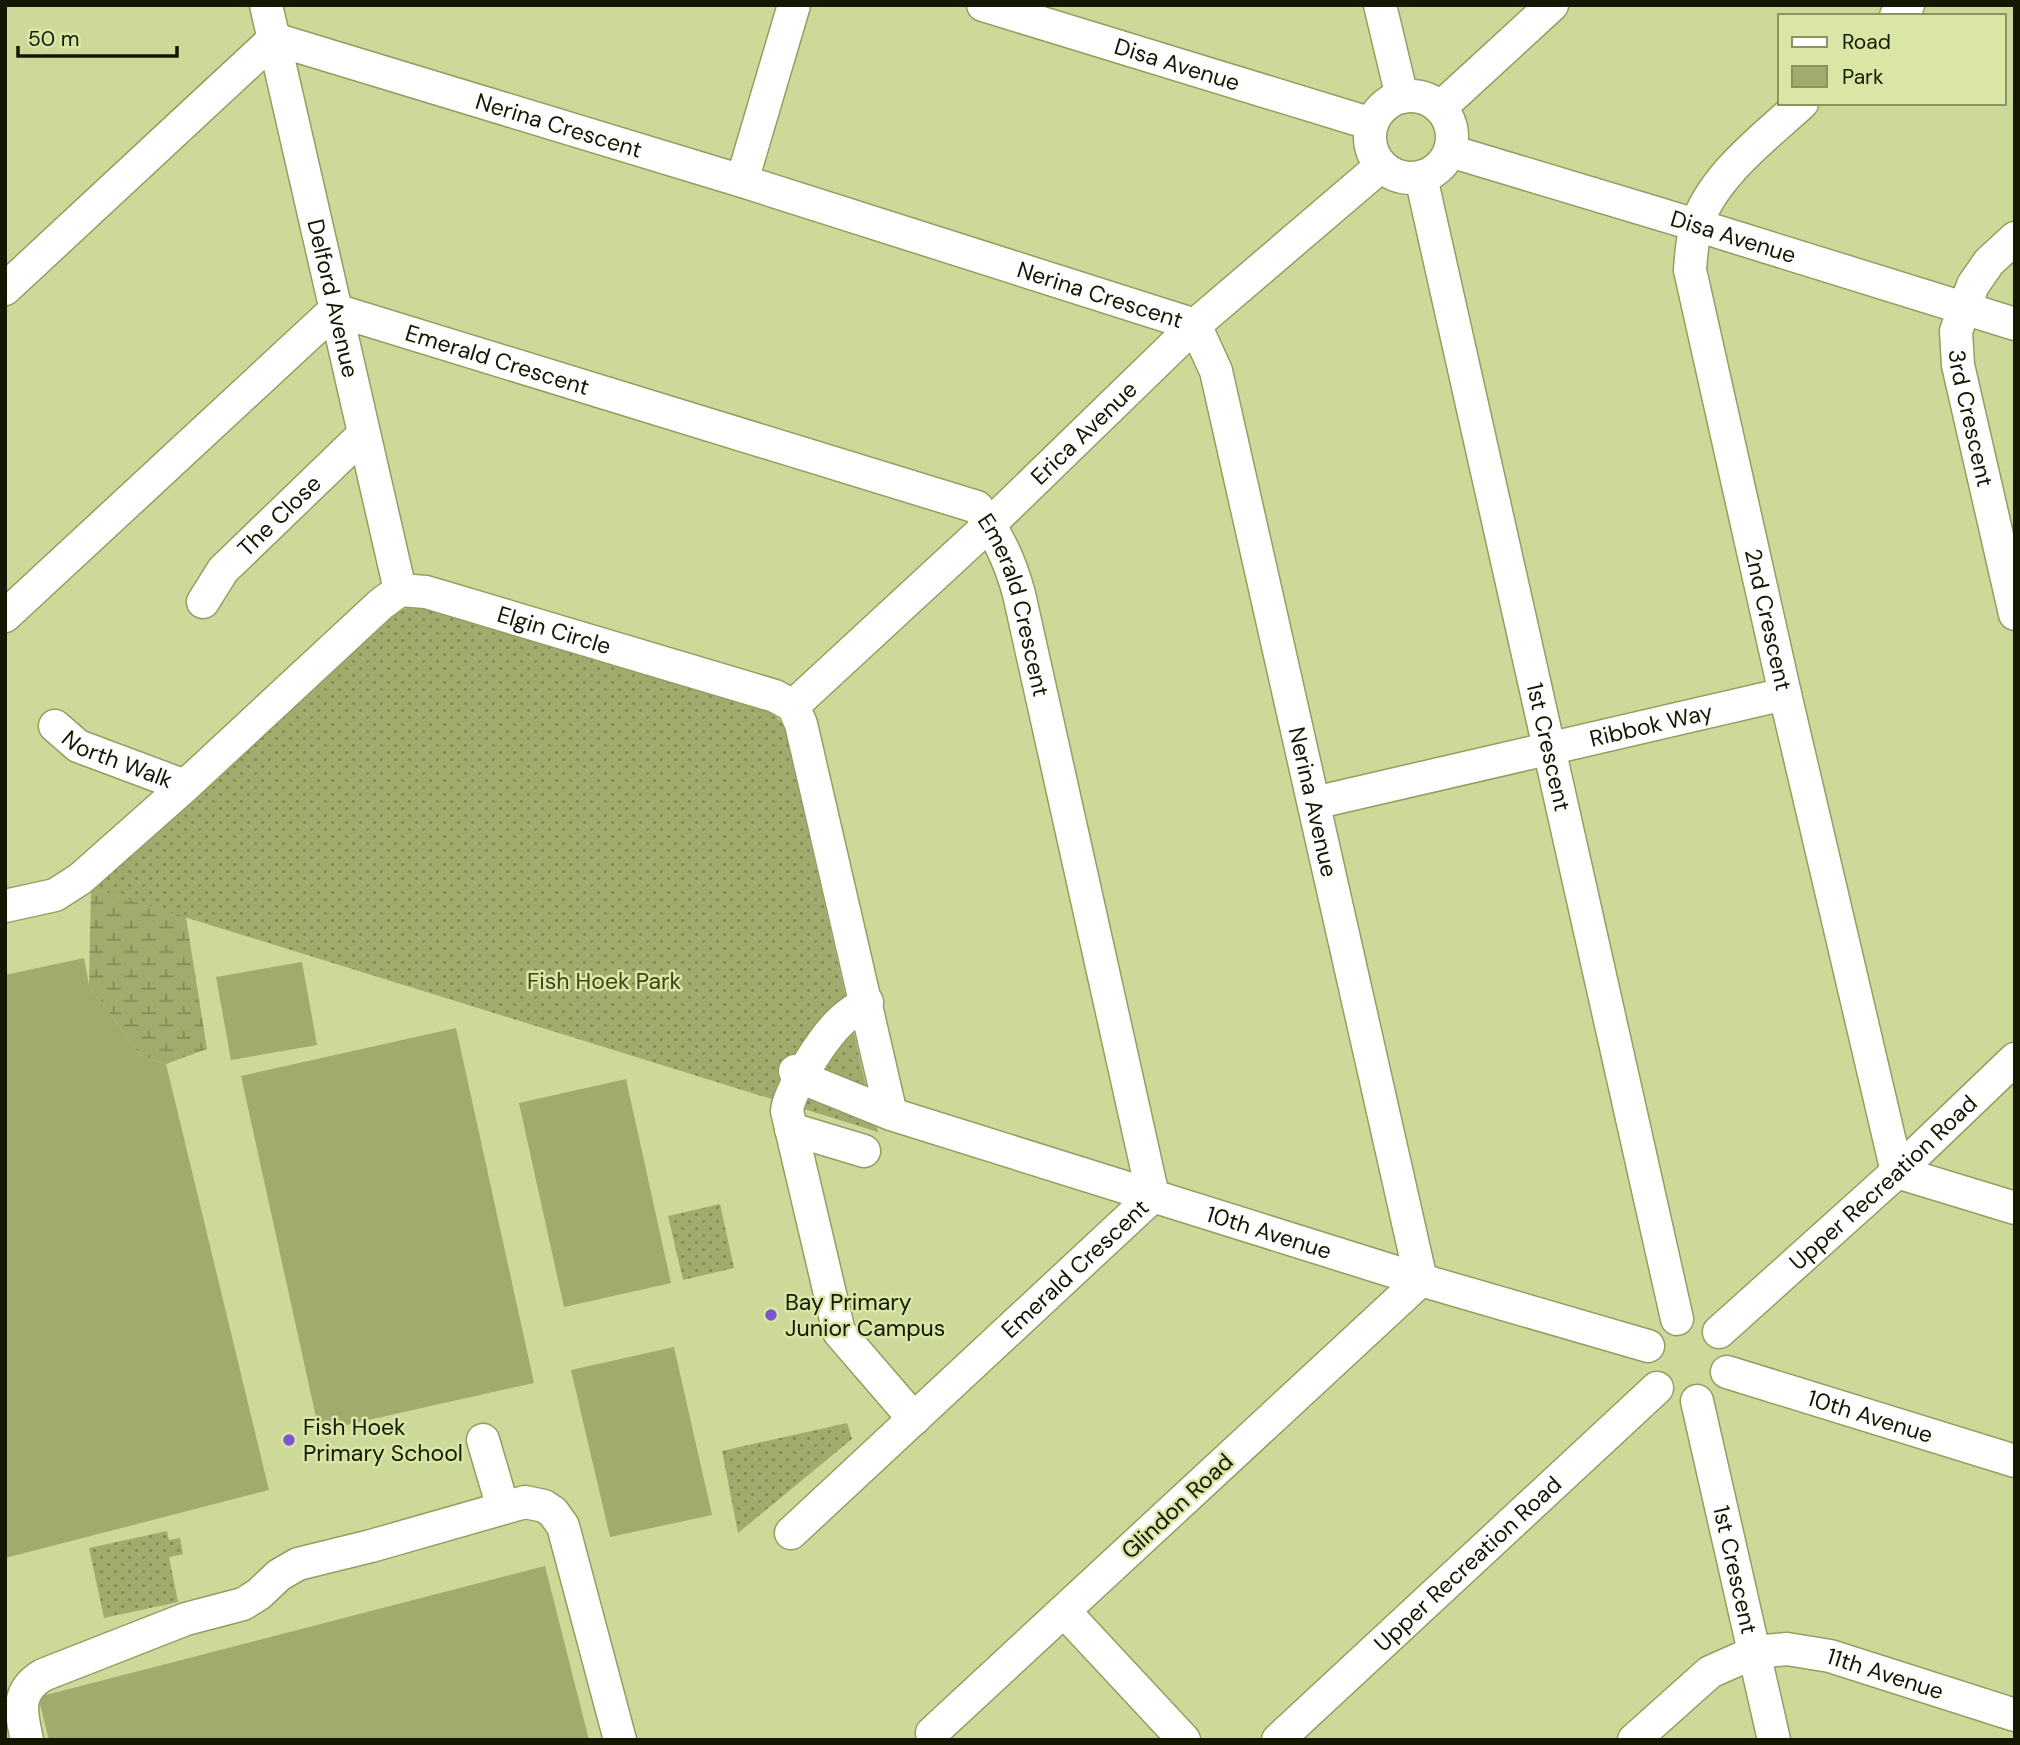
<svg xmlns="http://www.w3.org/2000/svg" width="2020" height="1745" viewBox="0 0 2020 1745" font-family="'DM Sans',sans-serif">
	<style>
		.green { fill: url(#green-dots) }
		.wetland { fill: url(#wetland-marsh) }
		.pitch { fill: #a1ab6e }
		.lines { fill: none; stroke-linecap: round; stroke-linejoin: round }
		.minor-casing { stroke: #939e60; stroke-width: 35 }
		.minor { stroke: #fff; stroke-width: 32 }
		.poi-dot { fill: #7f54cd; stroke: #dae6a5; stroke-width: 2.5 }
		.labels { text-anchor: middle; dominant-baseline: central; stroke-width: 5; stroke-linejoin: round; paint-order: stroke }
		.street-label { font-size: 23px; fill: #141701; stroke: #dae6a5 }
		.park-label { font-size: 23px; fill: #3d431b; stroke: #dae6a5 }
		.poi-label { font-size: 23px; fill: #141701; stroke: #dae6a5; text-anchor: start }
	</style>
	<defs>
		<pattern id="green-dots" width="8" height="8" patternUnits="userSpaceOnUse" patternTransform="scale(1.75)"><rect width="8" height="8" fill="#a1ab6e"/><path d="M2 2h.1M6 6h.1" fill="none" stroke="#828a58" stroke-width="1.8" stroke-linecap="round"/></pattern>
		<pattern id="wetland-marsh" width="20" height="14" patternUnits="userSpaceOnUse" patternTransform="scale(1.75)"><rect width="20" height="14" fill="#a1ab6e"/><path d="M1 5h8M5 5V1M11 12h8M15 12V8" fill="none" stroke="#828a58"/></pattern>
	</defs>
	<rect width="100%" height="100%" fill="#cdd999"/>
	<path class="green" d="M418,604L764,705L784,725L865,1082L878,1132L91,888L396,612Z
		M720,1204L734,1268L683,1280L668,1216Z
		M847,1423L852,1439L738,1533L722,1451Z
		M167,1531L169,1540L180,1538L183,1554L169,1557L178,1602L104,1618L89,1548Z"/>
	<path class="wetland" d="M91,888L186,917L207,1049L166,1064L140,1055L89,985Z"/>
	<path class="pitch" d="M84,958L89,985L140,1055L166,1064L269,1490L5,1558V975Z
		M302,962L317,1045L231,1060L216,977Z
		M456,1028L534,1383L319,1431L241,1076Z
		M626,1079L671,1283L564,1307L519,1103Z
		M674,1347L712,1515L610,1537L571,1370Z
		M545,1566L589,1740H49L38,1697Z"/>
	<g class="lines">
		<defs>
			<g id="minor">
				<path id="s1" d="M266,5L400,590"/>
				<path id="s2" d="M983,5L1372,124"/>
				<path d="M1380,5L1402,97"/>
				<path d="M1896,16L1908,5"/>
				<circle cx="1411" cy="137" r="41"/>
				<path id="s3" d="M1802,103C1765,137 1711,177 1696,227C1692,240 1691,255 1690,270L1785,694L1897,1172L2015,1208"/>
				<path d="M1440,108L1552,5"/>
				<path id="s4" d="M1450,151L1696,225L2015,324"/>
				<path id="s5" d="M1421,177L1677,1319"/>
				<path d="M742,181L794,5"/>
				<path id="s6" d="M2015,238L1989,262L1973,285L1956,331L1958,365L2015,614"/>
				<path id="s7" d="M5,289L274,39L742,181L1195,325L1216,371L1421,1280L932,1733"/>
				<path id="s8" d="M203,602L223,570L363,435"/>
				<path id="s9" d="M5,616L335,310L977,507C998,535 1010,561 1019,594L1153,1196"/>
				<path id="s10" d="M793,706L990,524L1195,325L1381,166"/>
				<path id="s11" d="M55,726L78,746L185,786"/>
				<path id="s12" d="M1314,803L1785,694"/>
				<path id="s13" d="M5,906L55,895L80,879L185,786L381,604L400,590L426,592L775,696L793,706L801,724L891,1114"/>
				<path d="M867,1002C858,1008 848,1014 840,1022C824,1037 789,1090 787,1111L839,1332L914,1419"/>
				<path id="s14" d="M795,1071L802,1078L891,1114L1421,1280L1648,1346"/>
				<path d="M791,1129L864,1151"/>
				<path id="s15" d="M1719,1332L1897,1172L2015,1059"/>
				<path id="s16" d="M1727,1372L2015,1461"/>
				<path id="s17" d="M1697,1401L1774,1740"/>
				<path d="M483,1440L503,1508"/>
				<path id="s18" d="M791,1533L1153,1196"/>
				<path d="M1064,1611L1184,1740"/>
				<path d="M27,1740C21,1712 15,1692 43,1675L186,1619L243,1604L259,1594L279,1575L298,1564L371,1546L525,1502L544,1506L553,1512L563,1526L620,1740"/>
				<path id="s19" d="M1278,1740L1657,1388"/>
				<path id="s20" d="M1634,1740L1710,1672L1755,1652L1787,1649L1830,1656L2015,1715"/>
			</g>
		</defs>
		<use href="#minor" class="minor-casing"/>
		<use href="#minor" class="minor"/>
	</g>
	<g class="poi-dot">
		<circle cx="771" cy="1315" r="7"/>
		<circle cx="289" cy="1440" r="7"/>
	</g>
	<g class="labels">
		<g class="street-label">
			<text stroke="none"><textPath href="#s2" startOffset="203">Disa Avenue</textPath></text>
			<text stroke="none"><textPath href="#s7" startOffset="665">Nerina Crescent</textPath></text>
			<text stroke="none"><textPath href="#s4" startOffset="296">Disa Avenue</textPath></text>
			<text stroke="none"><textPath href="#s7" startOffset="1232">Nerina Crescent</textPath></text>
			<text stroke="none"><textPath href="#s1" startOffset="301">Delford Avenue</textPath></text>
			<text stroke="none"><textPath href="#s9" startOffset="620">Emerald Crescent</textPath></text>
			<text stroke="none"><textPath href="#s6" startOffset="201">3rd Crescent</textPath></text>
			<text stroke="none"><textPath href="#s10" startOffset="399">Erica Avenue</textPath></text>
			<text stroke="none"><textPath href="#s8" startOffset="116">The Close</textPath></text>
			<text stroke="none"><textPath href="#s9" startOffset="1228">Emerald Crescent</textPath></text>
			<text stroke="none"><textPath href="#s3" startOffset="567">2nd Crescent</textPath></text>
			<text stroke="none"><textPath href="#s13" startOffset="672">Elgin Circle</textPath></text>
			<text stroke="none"><textPath href="#s12" startOffset="346">Ribbok Way</textPath></text>
			<text stroke="none"><textPath href="#s5" startOffset="584">1st Crescent</textPath></text>
			<text stroke="none"><textPath href="#s11" startOffset="72">North Walk</textPath></text>
			<text stroke="none"><textPath href="#s7" startOffset="1824">Nerina Avenue</textPath></text>
			<text stroke="none"><textPath href="#s15" startOffset="222">Upper Recreation Road</textPath></text>
			<text stroke="none"><textPath href="#s14" startOffset="502">10th Avenue</textPath></text>
			<text stroke="none"><textPath href="#s18" startOffset="388">Emerald Crescent</textPath></text>
			<text stroke="none"><textPath href="#s16" startOffset="150">10th Avenue</textPath></text>
			<text transform="translate(1177 1506) rotate(-43)">Glindon Road</text>
			<text stroke="none"><textPath href="#s19" startOffset="259">Upper Recreation Road</textPath></text>
			<text stroke="none"><textPath href="#s17" startOffset="173">1st Crescent</textPath></text>
			<text stroke="none"><textPath href="#s20" startOffset="285">11th Avenue</textPath></text>
		</g>
		<g class="park-label">
			<text x="604" y="981">Fish Hoek Park</text>
		</g>
		<g class="poi-label">
			<text x="785" y="1302">Bay Primary<tspan x="785" dy="26">Junior Campus</tspan></text>
			<text x="303" y="1427">Fish Hoek<tspan x="303" dy="26">Primary School</tspan></text>
		</g>
	</g>
	<rect width="2020" height="1745" fill="none" stroke="#141701" stroke-width="14"/>
	<rect x="1778" y="14" width="228" height="91" fill="#dae6a5" stroke="#8b9363" stroke-width="2"/>
	<rect x="1792" y="37" width="35" height="10" fill="#ffffff" stroke="#8b9363" stroke-width="2"/>
	<text x="1842" y="49" font-size="21" fill="#141701">Road</text>
	<rect x="1792" y="66" width="35" height="21" fill="#a1ab6e" stroke="#8b9363" stroke-width="2"/>
	<text x="1842" y="84" font-size="21" fill="#141701">Park</text>
	<path d="M18 46v10h159v-10" fill="none" stroke="#141701" stroke-width="3.5"/>
	<text x="28" y="46" font-size="21" fill="#141701" stroke="#dae6a5" stroke-width="5" paint-order="stroke">50 m</text>
</svg>
